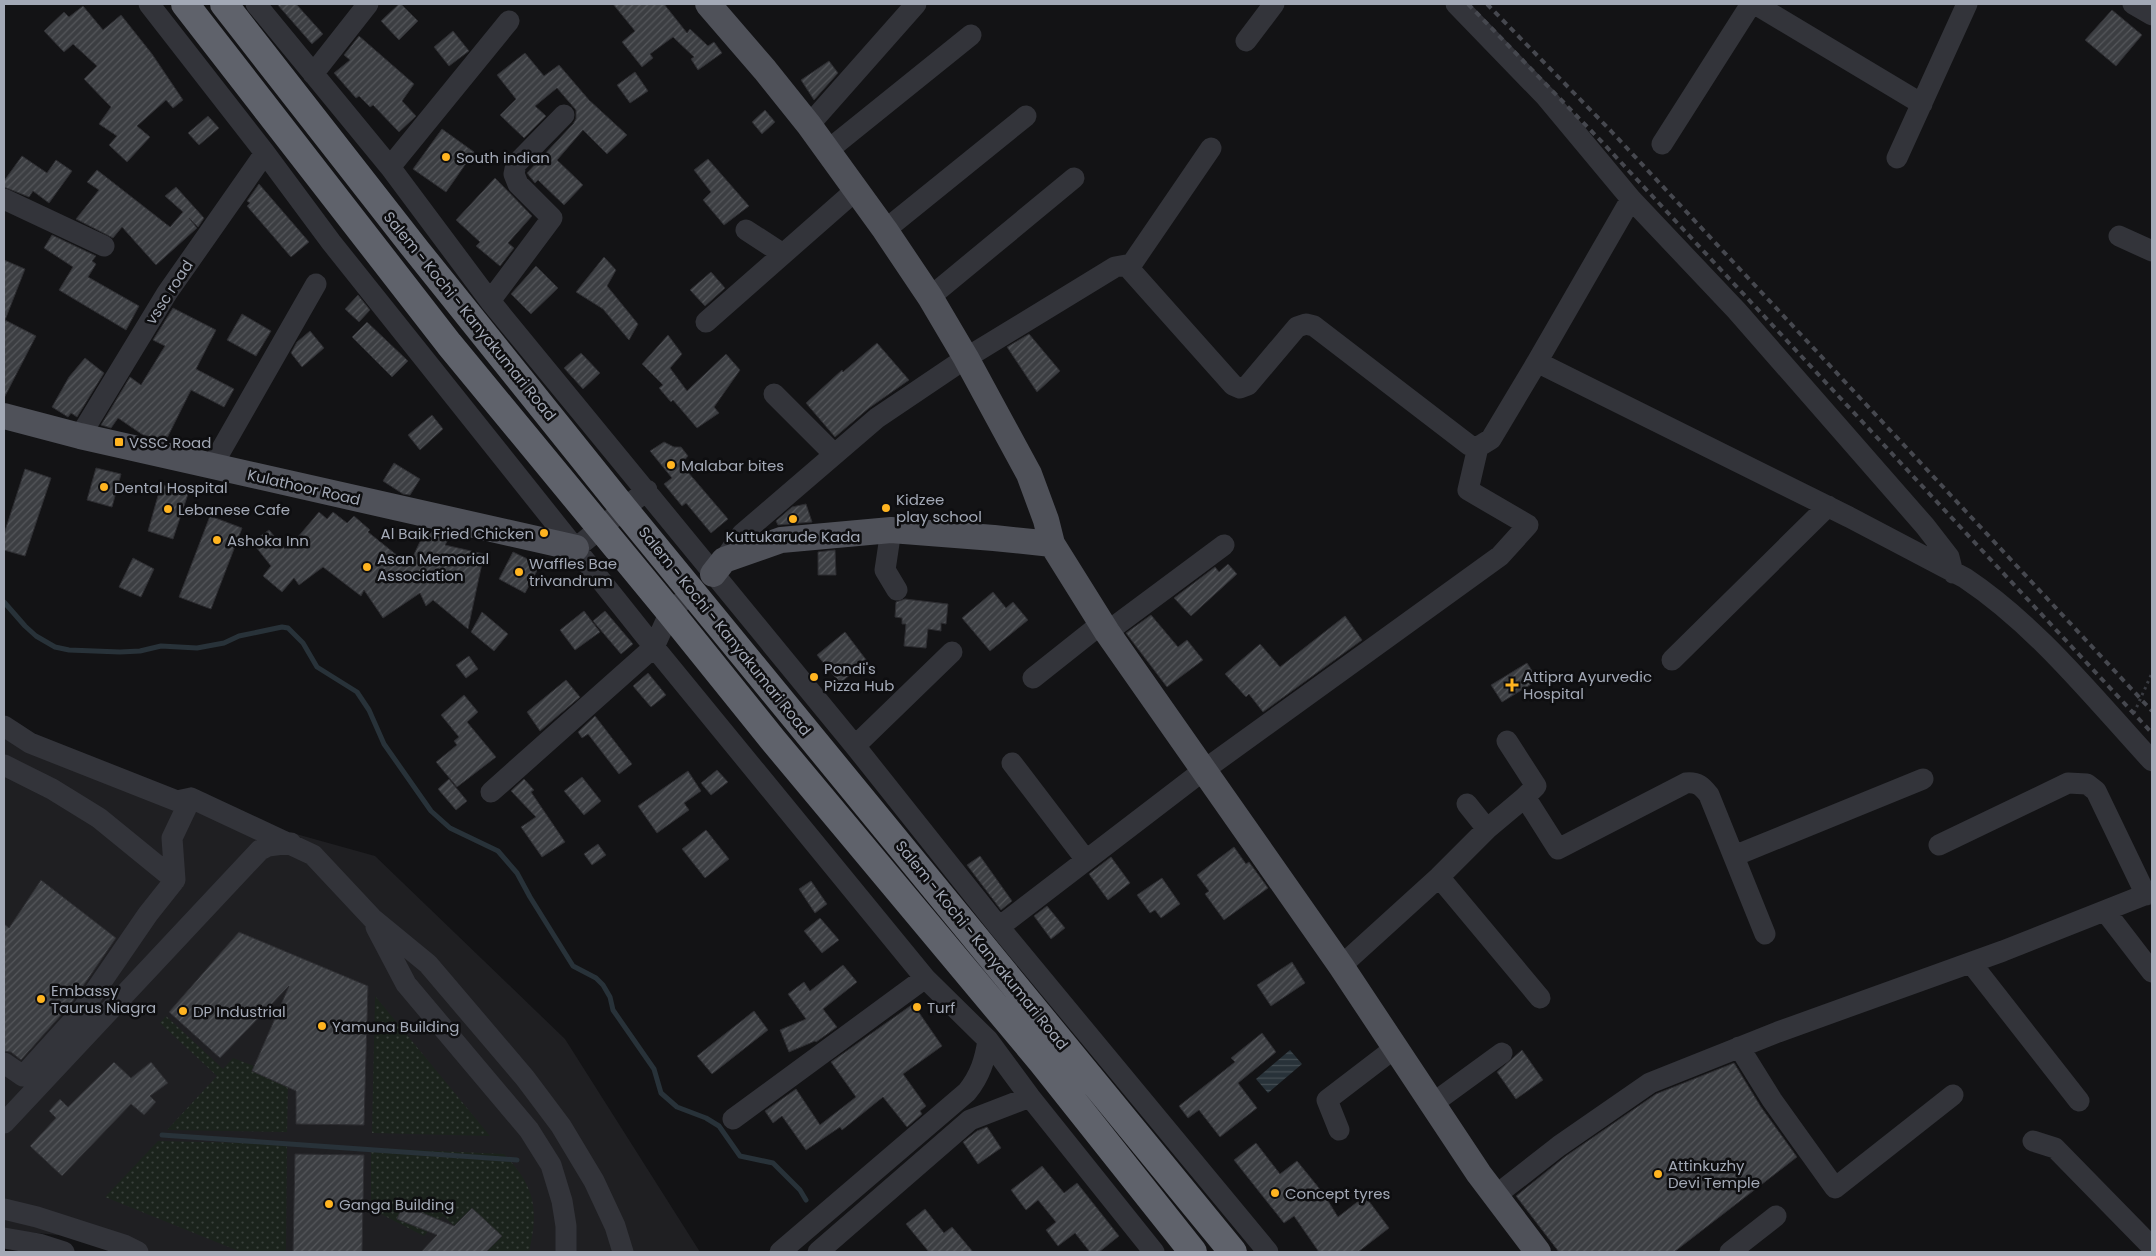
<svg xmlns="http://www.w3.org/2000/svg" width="2156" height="1256" viewBox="0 0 2156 1256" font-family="Poppins,sans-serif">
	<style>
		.built { fill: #1f1f22 }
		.grass { fill: url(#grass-dots) }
		.water { fill: url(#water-rules) }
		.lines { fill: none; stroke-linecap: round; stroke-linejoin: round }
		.stream { stroke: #283239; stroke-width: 5 }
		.building { fill: url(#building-hatch); stroke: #2d2d31 }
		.path { stroke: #393b41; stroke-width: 3; stroke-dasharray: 2.5 4; stroke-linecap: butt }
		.minor { stroke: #33343a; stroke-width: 21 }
		.major { stroke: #4f5159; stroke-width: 26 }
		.highway { stroke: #5f626b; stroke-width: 28 }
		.rail { stroke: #46484f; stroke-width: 4; stroke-dasharray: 6 5; stroke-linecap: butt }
		.poi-dot { fill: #ffb420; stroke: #0e0e10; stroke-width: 2 }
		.labels { text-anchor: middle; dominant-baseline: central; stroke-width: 5; stroke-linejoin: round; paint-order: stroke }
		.poi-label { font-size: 15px; fill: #a3a9b6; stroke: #0e0e10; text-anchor: start }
		.street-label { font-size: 15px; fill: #a3a9b6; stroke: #0e0e10 }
	</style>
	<defs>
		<pattern id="grass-dots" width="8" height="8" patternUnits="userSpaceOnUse" patternTransform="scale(1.25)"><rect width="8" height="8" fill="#1b231c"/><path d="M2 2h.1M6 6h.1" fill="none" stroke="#39403b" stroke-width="1.8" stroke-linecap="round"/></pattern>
		<pattern id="water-rules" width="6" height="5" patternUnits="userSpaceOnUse" patternTransform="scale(1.25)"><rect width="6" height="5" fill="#283239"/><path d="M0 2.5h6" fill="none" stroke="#444d53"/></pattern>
		<pattern id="building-hatch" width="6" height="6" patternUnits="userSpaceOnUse" patternTransform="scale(1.25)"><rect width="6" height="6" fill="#3c3e42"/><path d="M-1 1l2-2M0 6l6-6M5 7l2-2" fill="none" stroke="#55575b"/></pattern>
	</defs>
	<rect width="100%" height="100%" fill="#131315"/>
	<path class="built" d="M4,732L156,795L375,856L565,1039L700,1252H118L101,1239L4,1230Z"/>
	<path class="grass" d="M375,996L490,1136L372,1133Z
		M166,1016L223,1069L233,1058L288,1079L287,1132L167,1130L217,1076L160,1023Z
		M158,1141L287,1144L286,1252H241L105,1197Z
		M371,1148L504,1154C535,1187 539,1208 529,1252H485L443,1216L424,1236L371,1209Z"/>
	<path class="water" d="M1290,1050L1302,1064L1268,1093L1256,1079Z"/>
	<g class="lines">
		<path class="stream" d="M4,602L25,626L36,636L55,647L69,650L120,652L140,651L161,646L197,648L224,643L239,636L282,627L288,628L303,643L317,667L357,692L369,710L384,744L431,811L450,828L498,851L517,873L530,897L573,966L596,978L603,985L610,997L613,1010L654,1069L661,1093L677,1107L706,1118L719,1126L740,1156L773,1163L800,1190L806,1200
			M162,1135L517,1160"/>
	</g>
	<path class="building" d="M277,4H296L323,34L312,44Z
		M399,4H401L418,21L399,40L381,21Z
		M613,4H664L687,33L690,29L708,46L714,42L722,53L698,70L691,59L694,57L673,37L650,54L653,58L642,67L622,42L635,31Z
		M83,6L103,30L121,15L152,54L183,100L173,108L166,100L137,126L150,137L127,162L109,145L117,136L99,124L111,107L84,79L97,66L73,44L64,52L44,31L64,12L69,17Z
		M2112,10L2142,35L2116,66L2085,40Z
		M453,31L469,51L449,66L434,47Z
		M359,36L414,84L402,101L416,116L399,132L373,105L370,107L359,96L356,98L334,73L350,60L344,55Z
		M525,53L544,76L559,65L589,100L627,135L607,154L583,130L557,160L583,185L564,205L538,180L535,183L527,173L573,124L576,119V110L557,88L535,106L546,116L524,138L500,115L516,99L497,75Z
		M829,61L838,73L814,100L801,80Z
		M635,72L648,91L630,103L617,85Z
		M765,110L775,122L762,134L752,122Z
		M208,116L219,128L199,145L188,133Z
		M442,129L474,152L446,192L413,169Z
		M22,156L47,173L56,160L72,171L49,203L33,191L29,197L4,187V181Z
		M708,159L749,206L724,225L703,200L711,192L694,170Z
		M97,170L170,227L183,212L165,196L176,187L204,218L198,227L189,218L197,228L156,265L122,227L113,238L76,219L99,190L87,182Z
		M495,178L532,216L508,243L514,248L500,266L476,246L480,242L456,220Z
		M259,184L309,242L291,257L247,206L250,203L247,201Z
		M52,235L96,256L92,261L96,264L88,277L139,306L126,330L59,290L73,267L44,248Z
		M604,257L616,270L607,286L638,324L629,340L603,309L576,292Z
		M4,260L25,269L5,320L36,336L4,398Z
		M536,266L558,288L531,314L511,294Z
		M711,272L725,288L705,306L690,290Z
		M358,295L370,310L359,322L345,309Z
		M173,308L216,330L196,369L234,389L224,407L191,390L166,440L143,435L118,418L111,428L101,425L130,377L141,385L165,346L153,340Z
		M242,314L271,331L256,356L227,340Z
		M367,322L408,361L392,377L352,337Z
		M310,331L324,348L302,367L291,353L297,342Z
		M1029,334L1060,371L1037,392L1007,347Z
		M668,335L682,354L670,368L687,391L726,354L740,370L714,407L719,413L697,428L673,400L671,402L659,388L663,385L642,364Z
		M877,343L909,380L869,408L835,437L806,403L842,370L843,372Z
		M581,353L600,373L583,389L564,368Z
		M85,358L104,373L77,417L71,413L68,417L52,407L69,377Z
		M432,415L443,429L420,450L408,435Z
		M664,442L674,447H681L688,456L681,464L728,519L711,533L686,503L682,506L664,484L672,478L650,451Z
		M394,463L420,479L410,495L403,494L383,481Z
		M96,468L121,474L112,507L87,500Z
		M25,469L51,478L25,556L4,550V534Z
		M161,485L190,488L173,539L148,531Z
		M806,504L812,522L778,525L776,521L792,507Z
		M319,512L327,519L333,512L347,523L354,516L370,530L368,532L409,565L426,529L449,538L445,545L484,554L468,629L433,600L426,606L420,593L383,618L364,590L361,596L323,567L299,585L294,578L282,592L263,576L271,566L252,542L269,530L285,549L290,543L292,544Z
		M210,516L242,528L211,609L179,597Z
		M835,550L836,575H818V552Z
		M513,552L540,565L525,593L499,579Z
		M133,558L154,569L141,597L119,587Z
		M1228,564L1237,574L1191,616L1174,598L1215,567L1219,572Z
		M993,592L1006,608L1013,602L1028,620L990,651L962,618Z
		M905,599L948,604L946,624L941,623V631L928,629L926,648L904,646L906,624H902V618L895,617L896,602Z
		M584,611L600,632L575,650L560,630Z
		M605,611L633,644L621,654L593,621Z
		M482,612L508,634L494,651L471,632Z
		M1151,615L1178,647L1187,640L1203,660L1167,687L1126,633Z
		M1345,616L1362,640L1263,712L1249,694L1246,697L1225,674L1260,644L1280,667Z
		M845,632L867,661L840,683L817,655Z
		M469,656L478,669L466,678L456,665Z
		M1527,663L1538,680L1502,702L1491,685Z
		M648,673L666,695L651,707L633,686Z
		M566,680L580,697L540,731L527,712Z
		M464,695L478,712L467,722L496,757L457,787L436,762L457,745L454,741L459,737L441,715Z
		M595,716L632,764L619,774L588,734L582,738L578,732Z
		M717,770L728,782L711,795L701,783Z
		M688,771L701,791L684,803L689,810L657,833L638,806Z
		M582,777L601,801L584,815L564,791Z
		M449,779L467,801L456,810L438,789Z
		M524,779L534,790L531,792L565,842L542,857L521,827L536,817L511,791Z
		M706,830L729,859L705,878L682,849Z
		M598,844L606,855L592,865L584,854Z
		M1234,847L1246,864L1249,862L1268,888L1224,920L1205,894L1209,891L1197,875Z
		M980,856L1012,901L1001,910L967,865Z
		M1111,857L1130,883L1108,900L1089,874Z
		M1162,878L1180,904L1161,918L1155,910L1150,913L1137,895Z
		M41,880L116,938L70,1005L21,1060L11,1052L4,1051V924L9,928Z
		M811,881L827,904L815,913L799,889Z
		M1047,906L1065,928L1051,939L1034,916Z
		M820,918L839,940L822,953L804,931Z
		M239,932L368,986L364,1125L296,1124V1091L252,1071L289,986L220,1058L169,1012Z
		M1292,962L1305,983L1271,1006L1257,985Z
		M843,965L857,982L823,1009L837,1027L816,1042L815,1041L789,1052L780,1030L806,1019L788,994L804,982L810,991Z
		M913,1004L942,1046L903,1074L926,1106L920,1111L922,1114L907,1127L883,1097L842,1130L840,1127L806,1150L782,1116L773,1123L765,1111L796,1089L820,1125L856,1097L831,1062Z
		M754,1011L768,1030L712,1074L697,1056Z
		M1262,1033L1276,1052L1238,1083L1257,1108L1220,1137L1199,1110L1188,1118L1179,1106L1235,1062L1231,1058Z
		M1522,1050L1543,1080L1516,1099L1497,1072Z
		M114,1062L131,1078L151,1062L168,1083L150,1096L156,1102L144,1115L131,1104L62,1176L30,1146L56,1118L49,1111L60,1099L68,1107Z
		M1734,1063L1761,1107L1797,1157L1674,1252H1559L1516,1196L1566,1156L1656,1094Z
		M987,1127L1001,1148L978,1164L963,1142L977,1131Z
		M1256,1143L1280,1174L1297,1161L1323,1193L1338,1217L1365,1196L1389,1228L1358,1252H1319L1294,1216L1284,1223L1234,1160Z
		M295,1154L364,1155L362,1252H293Z
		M1042,1166L1064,1193L1077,1183L1119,1236L1099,1252H1090L1075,1233L1058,1246L1046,1230L1056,1222L1038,1200L1026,1210L1011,1190Z
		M403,1205L454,1226L472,1208L502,1236L486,1252H421L437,1235L397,1219Z
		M925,1209L944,1233L952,1227L973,1252H929L906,1224Z"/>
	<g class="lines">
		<path class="path" d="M2134,713L2152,673"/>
		<path class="minor" d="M149,4L265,153L331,242L654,647L925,978L988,1040L1030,1097L1154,1252
			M256,4L390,167L490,301L855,746L999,927L1268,1252
			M1456,4L1546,97L1631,199L1737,311L1925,526L1949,557L1953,573
			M1755,4L1922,104
			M2133,4L2152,15
			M1246,41L1274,4
			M313,74L368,4
			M809,125L916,4
			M1662,144L1751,4
			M827,151L971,35
			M1897,158L1967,4
			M390,167L509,21
			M4,199L104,246
			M746,230L783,254
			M885,230L1026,116
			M2119,236L2152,251
			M1129,268L1211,148
			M930,297L1074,178
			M490,301L552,218L518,184L514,174L516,164L564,115
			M706,322L856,190
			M1537,362L1631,199
			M774,394L834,454
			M80,436L167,293L265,153
			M212,466L316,284
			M891,530L885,570L897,590
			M576,548L647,490
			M724,560L742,534L877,418L966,358L1115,267L1126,265L1233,385L1240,388L1248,385L1297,327L1306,324L1314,326L1469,445L1478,447L1491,439L1537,362L1849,517L1965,578C2037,626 2093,697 2152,761
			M1107,632L1224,545
			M1672,660L1828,506
			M1033,678L1101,624
			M4,726L30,743L177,801L191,798L313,855L372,918L428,964L525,1078L561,1126L594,1181L615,1226L623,1252
			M1507,741L1536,786L1525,797
			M855,746L952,652
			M1012,763L1086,860
			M4,765L52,789L99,818L175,880
			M491,792L654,647L670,612L680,603
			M1467,804L1487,829
			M1939,845L2068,783L2087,784L2096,791L2146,895
			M1734,856L1923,779
			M1439,877L1540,998
			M2105,911L2152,972
			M376,927L406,984L529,1130L551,1165L562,1201L566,1226V1252
			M999,927L1204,770L1500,556L1528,525L1468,490L1478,447
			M1971,963L2079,1101
			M1341,966L1439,877L1487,829L1525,797L1558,849L1686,783C1698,782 1702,786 1709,795L1765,934
			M1739,1047L1772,1100L1835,1188L1953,1095
			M4,1063L23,1076L80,1013L148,914L175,880L172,838L191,798
			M1432,1104L1502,1053
			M733,1119L925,978
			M4,1123L260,850L268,846L291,843
			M1339,1130L1327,1100L1395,1048
			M2033,1141L2055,1148L2148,1243
			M1495,1196L1559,1146L1650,1083L1778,1032L2003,951L2152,892
			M4,1209L37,1217L124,1245L138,1252
			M4,1238L39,1244L64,1252
			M780,1252L967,1092C980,1076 985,1060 988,1040
			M818,1252L970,1120L1030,1097
			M1730,1252L1776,1216"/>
		<path class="major" d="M708,4L765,70L809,125L885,230L930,297L966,358L1029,474L1046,520L1052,544L1107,632L1341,966L1479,1174L1538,1252
			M4,416L80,436L576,548
			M713,574L724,560L781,540L891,530L994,538L1052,544"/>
		<path class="highway" d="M185,4L449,344L670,612L773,740L1042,1062L1193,1252
			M224,4L417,251L624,509L1233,1252"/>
		<path class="rail" d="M1468,4L1602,142L2152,733
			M1487,4L1611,131L2152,711"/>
	</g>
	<g class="poi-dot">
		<circle cx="446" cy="157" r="5"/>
		<rect x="114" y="437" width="10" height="10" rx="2.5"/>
		<circle cx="671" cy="465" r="5"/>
		<circle cx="104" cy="487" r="5"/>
		<circle cx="886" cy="508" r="5"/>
		<circle cx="168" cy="509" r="5"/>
		<circle cx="793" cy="519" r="5"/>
		<circle cx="544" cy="533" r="5"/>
		<circle cx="217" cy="540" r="5"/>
		<circle cx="367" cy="567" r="5"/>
		<circle cx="519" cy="572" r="5"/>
		<circle cx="814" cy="677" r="5"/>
		<path d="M1509.5 677.5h5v5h5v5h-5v5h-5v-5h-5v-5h5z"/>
		<circle cx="41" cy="999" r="5"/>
		<circle cx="917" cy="1007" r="5"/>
		<circle cx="183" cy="1011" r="5"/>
		<circle cx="322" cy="1026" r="5"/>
		<circle cx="1658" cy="1174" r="5"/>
		<circle cx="1275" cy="1193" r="5"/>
		<circle cx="329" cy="1204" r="5"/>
	</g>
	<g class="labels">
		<g class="poi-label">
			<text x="456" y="157">South indian</text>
			<text x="129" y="442">VSSC Road</text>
			<text x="681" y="465">Malabar bites</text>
			<text x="114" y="487">Dental Hospital</text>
			<text x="896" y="499">Kidzee<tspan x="896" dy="17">play school</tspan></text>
			<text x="178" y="509">Lebanese Cafe</text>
			<text x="534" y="533" text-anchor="end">Al Baik Fried Chicken</text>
			<text x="793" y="536" text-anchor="middle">Kuttukarude Kada</text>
			<text x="227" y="540">Ashoka Inn</text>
			<text x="377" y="558">Asan Memorial<tspan x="377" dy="17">Association</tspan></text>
			<text x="529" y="563">Waffles Bae<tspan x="529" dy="17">trivandrum</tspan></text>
			<text x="824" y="668">Pondi's<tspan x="824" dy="17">Pizza Hub</tspan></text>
			<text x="1523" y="676">Attipra Ayurvedic<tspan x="1523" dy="17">Hospital</tspan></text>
			<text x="51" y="990">Embassy<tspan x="51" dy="17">Taurus Niagra</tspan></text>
			<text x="927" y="1007">Turf</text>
			<text x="193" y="1011">DP Industrial</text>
			<text x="332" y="1026">Yamuna Building</text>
			<text x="1668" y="1165">Attinkuzhy<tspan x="1668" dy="17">Devi Temple</tspan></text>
			<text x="1285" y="1193">Concept tyres</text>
			<text x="339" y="1204">Ganga Building</text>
		</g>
		<g class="street-label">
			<text transform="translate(169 292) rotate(-57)">vssc road</text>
			<text transform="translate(470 316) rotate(51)">Salem - Kochi - Kanyakumari Road</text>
			<text transform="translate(304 487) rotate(13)">Kulathoor Road</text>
			<text transform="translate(725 631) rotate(51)">Salem - Kochi - Kanyakumari Road</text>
			<text transform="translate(982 945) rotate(51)">Salem - Kochi - Kanyakumari Road</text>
		</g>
	</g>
	<rect width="2156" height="1256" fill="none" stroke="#a3a9b6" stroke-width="10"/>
</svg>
